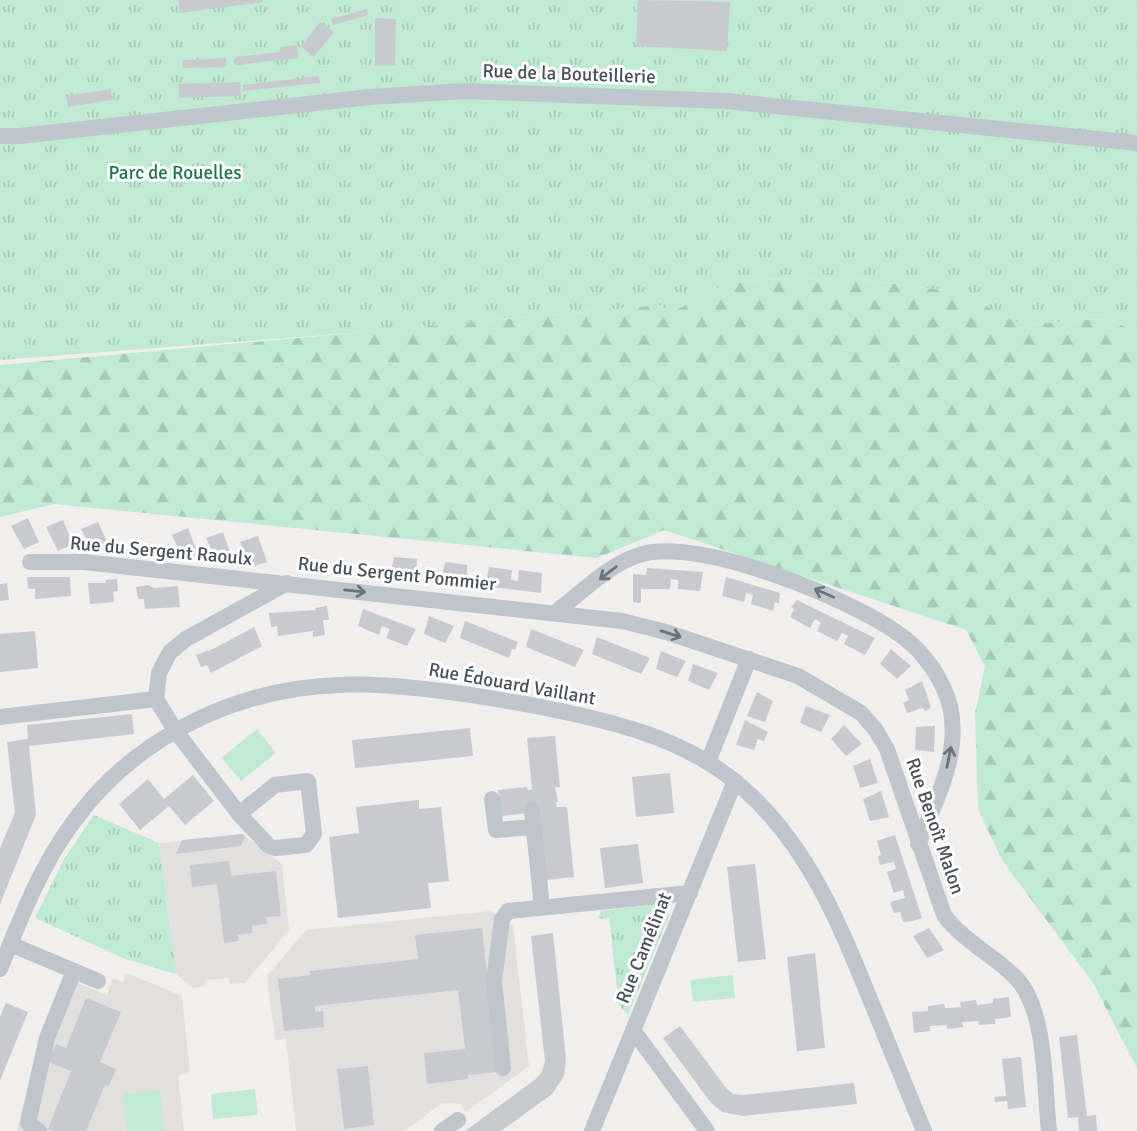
<svg xmlns="http://www.w3.org/2000/svg" width="1137" height="1131" viewBox="0 0 1137 1131" font-family="Signika,sans-serif">
	<style>
		.education { fill: #e2e0df }
		.grass { fill: url(#grass-tufts) }
		.forest { fill: url(#forest-firs) }
		.pitch { fill: #c1ead3 }
		.building { fill: #c9cad0 }
		.lines { fill: none; stroke-linecap: round; stroke-linejoin: round }
		.minor { stroke: #bec5cc; stroke-width: 16 }
		.oneway { stroke: #6b737c }
		.labels { text-anchor: middle; dominant-baseline: central; stroke-width: 6; stroke-linejoin: round; paint-order: stroke }
		.street-label { font-size: 19px; fill: #48505a; stroke: #fff }
		.park-label { font-size: 19px; fill: #20744f; stroke: #fff }
	</style>
	<defs>
		<pattern id="grass-tufts" width="24" height="20" patternUnits="userSpaceOnUse" patternTransform="scale(1.75)"><rect width="24" height="20" fill="#c1ead3"/><path d="M3 7l-1-3M5 7V3M7 7l1-3M15 17l-1-3M17 17v-4M19 17l1-3" fill="none" stroke="#a7cab7"/></pattern>
		<pattern id="forest-firs" width="22" height="20" patternUnits="userSpaceOnUse" patternTransform="scale(1.75)"><rect width="22" height="20" fill="#c1ead3"/><path d="M5 1l3.5 6h-7zM16 11l3.5 6h-7z" fill="#a7cab7"/></pattern>
	</defs>
	<rect width="100%" height="100%" fill="#f1eeee"/>
	<path class="education" d="M243,834L282,864L289,930L245,983L230,984L229,978L206,980L205,986L193,988L176,974L159,843Z
		M490,911L513,926L529,1066L466,1112L460,1104L442,1103L404,1131H296L286,1039L275,1040L267,976L306,930Z
		M127,973L182,996L190,1073L178,1075L184,1131H17L39,1038L63,977L107,995L113,978L123,982Z"/>
	<path class="grass" d="M0,0H1137V333C1128,329 1117,321 1107,320C1055,316 1015,342 975,294L856,279L791,278L730,282L670,313L661,305L377,331L0,360Z
		M94,815L159,843L176,974L125,959L35,918L64,859Z
		M661,904L666,907L669,916L628,1015L619,1006L609,918L598,919L601,911Z"/>
	<path class="forest" d="M791,278L856,279L975,294C1015,342 1055,316 1107,320C1117,321 1128,329 1137,333V1068L1093,983L1002,860L978,809L975,713L985,666L966,630L664,530L597,558L54,504L0,517V365L661,305L670,313L730,282Z"/>
	<path class="pitch" d="M257,729L276,753L241,781L221,758Z
		M733,975L735,998L693,1002L690,980Z
		M255,1089L258,1115L213,1119L211,1094Z
		M160,1090L164,1131H127L123,1094Z"/>
	<path class="building" d="M178,0H263V2L180,13Z
		M638,0L730,2L727,51L636,46Z
		M367,9L368,15L333,25L331,19Z
		M375,18L396,19L395,65L375,66Z
		M320,22L334,32L314,57L301,47Z
		M297,45L299,58L236,65L235,57L280,52V47Z
		M226,58V67L183,68V60Z
		M319,76L320,83L243,91V85Z
		M240,82L241,96L179,98L178,84Z
		M111,89L112,100L68,107L66,96Z
		M28,518L39,542L24,549L11,526Z
		M63,520L73,544L58,551L46,527Z
		M98,522L109,546L94,553L81,529Z
		M188,528L198,554L183,559L172,535Z
		M223,532L232,558L218,563L206,538Z
		M258,536L267,562L252,567L240,542Z
		M394,557L417,559L416,579L390,576Z
		M445,562L467,565V585L441,582Z
		M489,567L512,570L511,580L518,581L519,570L542,573L541,593L485,586Z
		M647,568L703,572L700,591L678,589V580L671,579L670,589H641V603L633,602V574L646,575Z
		M27,577H70L71,596L35,599V589H28Z
		M726,577L780,593L779,603L775,602L773,611L751,604L753,595L750,594L746,593L744,602L722,596Z
		M117,579L118,591L113,592L114,602L90,604L88,583H106L105,580Z
		M7,583L9,600L0,601V584Z
		M148,585L154,588L178,586L180,607L145,609L144,599H138L136,587Z
		M797,600L875,638L865,655L844,644L848,636L842,633L837,641L817,631L821,623L820,622L815,619L810,628L790,617L794,609L791,607Z
		M327,606L329,620H323L325,635L313,637V631L278,636L277,626L271,627L269,613L316,610L315,608Z
		M363,609L416,629L407,646L386,638L390,629L382,626L379,635L358,626Z
		M429,616L454,626L445,643L424,634Z
		M465,621L518,642L515,650L512,649L509,658L460,638Z
		M254,627L262,646L211,673L207,665L201,667L196,655L213,649Z
		M531,629L584,650L575,667L526,647Z
		M35,631L38,668L0,672V634Z
		M597,637L650,658L641,674L592,654Z
		M891,649L911,666L897,679L880,664Z
		M661,651L686,661L677,677L656,669Z
		M693,664L718,673L709,690L688,681Z
		M922,681L931,707L926,711L922,708L907,713L903,703L909,700L905,690Z
		M757,692L773,701L765,722L747,716Z
		M806,706L830,715L821,732L800,723Z
		M132,714L134,734L29,746L36,815L0,904V848L15,813L7,742L28,739L27,725Z
		M745,720L768,732L764,741L758,739L754,750L736,745Z
		M844,725L862,744L846,756L831,739Z
		M935,726L934,752L915,750L916,727Z
		M470,728L473,756L355,768L352,740Z
		M555,736L560,787H555L558,802H556L557,807H567L574,877L547,880L530,813L500,816L498,790L527,787L528,790H532L527,738Z
		M870,759L878,783L860,788L853,766Z
		M670,773L674,813L636,817L632,777Z
		M193,775L214,801L185,825L169,806L140,830L119,804L148,779L164,799Z
		M881,791L889,817L870,821L863,799Z
		M419,800V809L441,807L449,881L428,883L431,908L338,918L329,837L359,833L356,807Z
		M243,834L245,836L241,846L176,854L182,840Z
		M895,835L922,918L913,921L903,922L900,912L894,913L890,902L905,898L903,890L894,893L887,872L896,869L894,862L880,865L878,856L881,855L877,841Z
		M638,844L643,883L605,888L600,848Z
		M229,861L231,876L276,871L281,916L266,917L267,924L252,926L253,933L238,935L239,941L224,943L217,884L192,887L190,865Z
		M755,864L766,959L738,962L727,867Z
		M482,928L498,1072L468,1075V1079L427,1084L424,1053L465,1049L458,990L315,1006V1012L323,1011L324,1027L284,1031L278,979L311,975L310,971L418,959L415,935Z
		M929,928L944,950L927,958L913,936Z
		M553,933L566,1059L564,1076L552,1094L501,1131H465L536,1079L542,1072L545,1061L531,936Z
		M815,953L825,1048L797,1051L787,957Z
		M1009,997L1011,1017L995,1019V1024L979,1025L978,1021L962,1022L963,1027L947,1029L946,1025L930,1026V1031L914,1033L912,1012L928,1011V1006L944,1004L945,1008L961,1007L960,1002L976,1000L977,1005L993,1003V999Z
		M86,998L121,1012L100,1062L116,1069L108,1087L105,1085L86,1131H53L48,1129L71,1071L48,1062L56,1044L66,1048Z
		M6,1003L28,1012L0,1081V1017Z
		M680,1026L727,1089L733,1094L743,1095L854,1083L857,1104L743,1116L722,1112L711,1103L663,1038Z
		M1077,1035L1087,1116L1096,1115L1097,1131H1079L1078,1117L1068,1118L1059,1037Z
		M1021,1057L1026,1107L1008,1109L1007,1101L995,1102L994,1097L1006,1096L1002,1059Z
		M368,1066L374,1125L344,1129L337,1069Z"/>
	<g class="lines">
		<path class="minor" d="M0,136H20L370,97L464,91L726,101L1137,143
			M30,562H84L622,621L666,632L798,676L861,713L875,729L887,749L944,915C963,941 994,955 1017,979C1047,1012 1044,1087 1049,1131
			M556,612C581,593 608,565 639,555C697,535 855,600 903,637C925,653 943,680 950,706C961,754 936,801 918,844
			M0,717L156,699
			M708,762L749,659
			M492,799L496,830L533,827
			M532,810L542,907
			M239,814L275,785L308,781L314,834L306,845L275,848L269,846L239,814L175,730L156,699L159,673L170,652L186,639L287,583
			M10,944L98,981
			M0,969C20,920 40,867 72,824C133,738 234,689 338,685C394,682 469,694 525,704C602,719 685,735 745,790C808,846 839,923 870,999C888,1043 906,1087 924,1131
			M633,1030L707,1131
			M503,1068L494,981L502,919L508,911L690,893
			M39,1131L28,1123L47,1038L74,971
			M442,1131L458,1120
			M592,1131L735,781"/>
	</g>
	<defs><path id="oneway-shaft" d="M-6 0H5M1.5-3L5.5 0L1.5 3" fill="none" stroke-width="1.6" stroke-linecap="round" stroke-linejoin="round" transform="scale(1.75)"/></defs>
	<g class="oneway">
		<use href="#oneway-shaft" transform="translate(608 573) rotate(142)"/>
		<use href="#oneway-shaft" transform="translate(355 591) rotate(6)"/>
		<use href="#oneway-shaft" transform="translate(824 593) rotate(-156)"/>
		<use href="#oneway-shaft" transform="translate(671 634) rotate(17)"/>
		<use href="#oneway-shaft" transform="translate(949 757) rotate(-79)"/>
	</g>
	<g class="labels">
		<g class="street-label">
			<text transform="translate(569 74) rotate(2)">Rue de la Bouteillerie</text>
			<text transform="translate(161 551) rotate(5)">Rue du Sergent Raoulx</text>
			<text transform="translate(397 574) rotate(6)">Rue du Sergent Pommier</text>
			<text transform="translate(512 684) rotate(10)">Rue Édouard Vaillant</text>
			<text transform="translate(935 826) rotate(71)">Rue Benoît Malon</text>
			<text transform="translate(644 948) rotate(-68)">Rue Camélinat</text>
		</g>
		<g class="park-label">
			<text x="175" y="173">Parc de Rouelles</text>
		</g>
	</g>
</svg>
